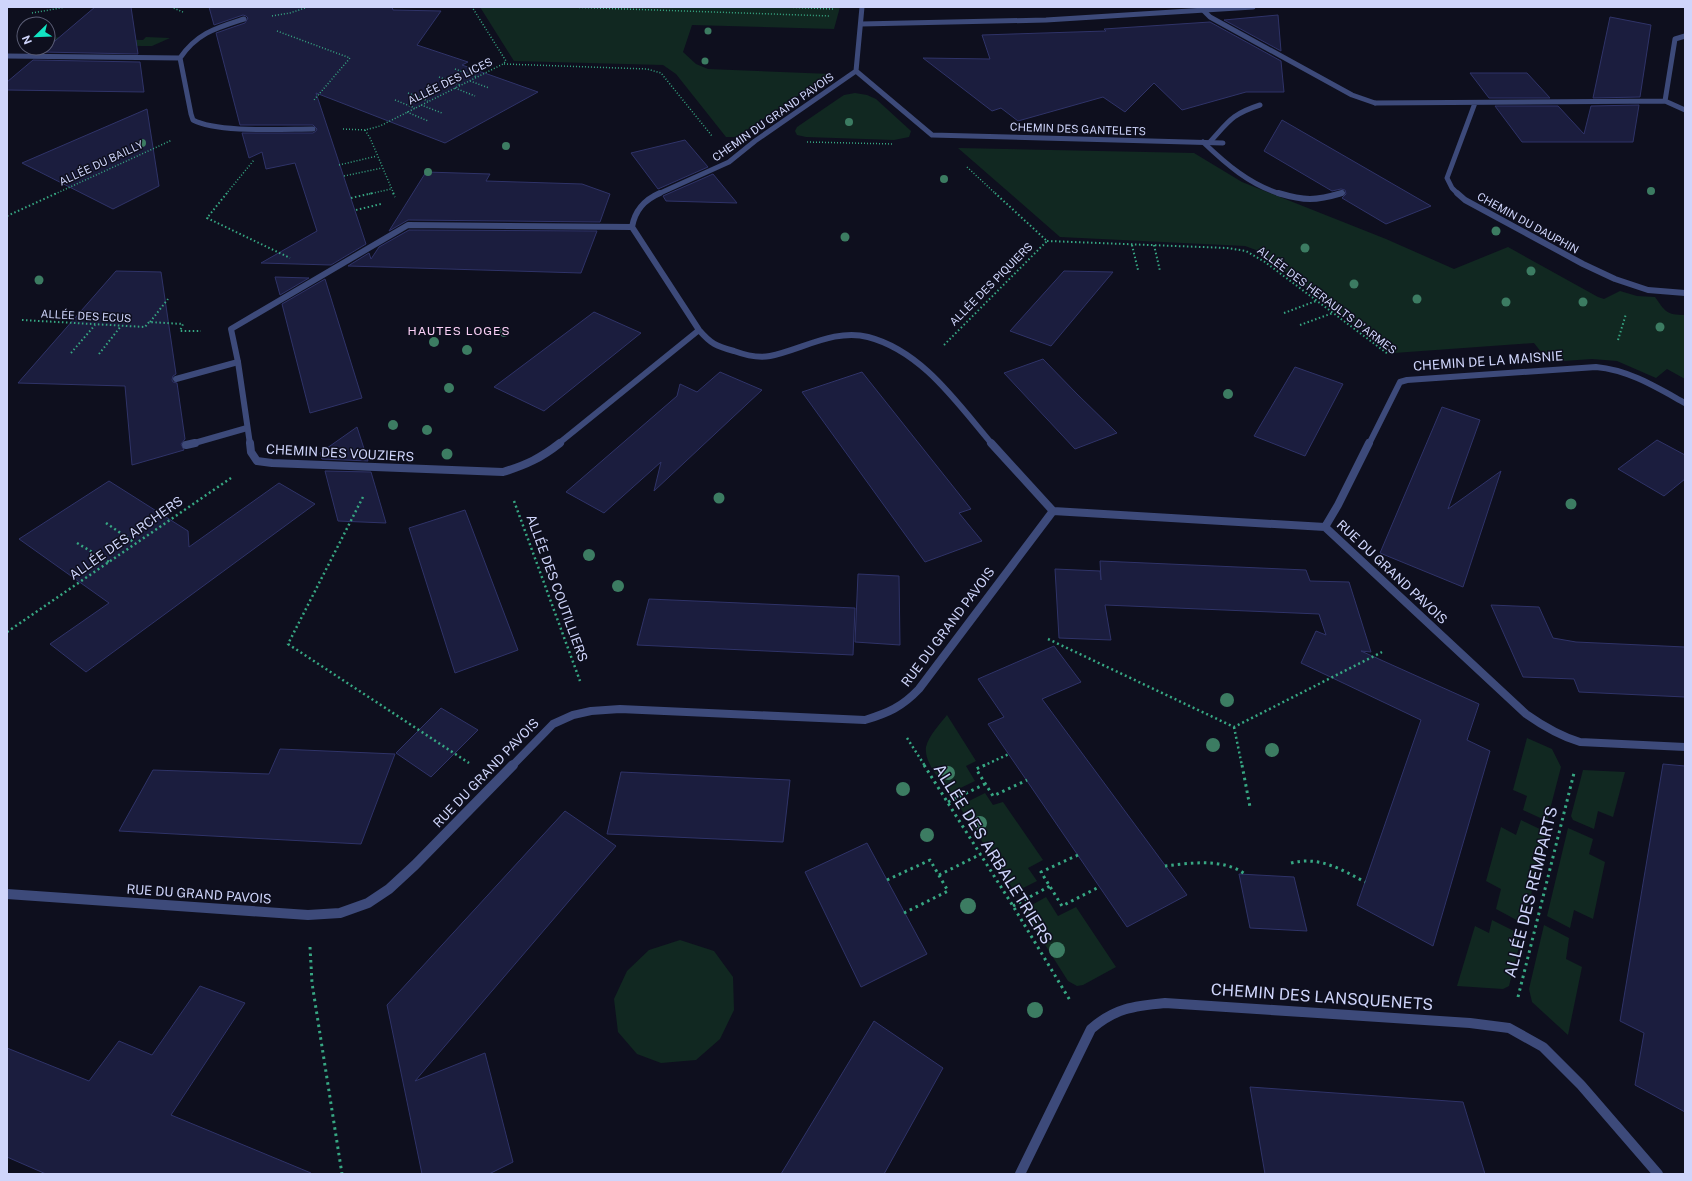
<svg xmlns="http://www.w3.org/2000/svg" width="1692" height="1181" viewBox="0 0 1692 1181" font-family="'Public Sans',sans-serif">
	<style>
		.green { fill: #112821 }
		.building { fill: #1b1d3e; stroke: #2f3368 }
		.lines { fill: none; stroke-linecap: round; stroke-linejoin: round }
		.path-far3 { stroke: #37a783; stroke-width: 1.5; stroke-dasharray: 1 2; stroke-linecap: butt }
		.path-far2 { stroke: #37a783; stroke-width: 2; stroke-dasharray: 1.5 2.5; stroke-linecap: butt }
		.path-far1 { stroke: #37a783; stroke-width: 2.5; stroke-dasharray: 2 3; stroke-linecap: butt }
		.path { stroke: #37a783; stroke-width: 3; stroke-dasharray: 2.5 4; stroke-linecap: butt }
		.service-far2 { stroke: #3d4a7a; stroke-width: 5 }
		.service-far1 { stroke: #3d4a7a; stroke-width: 6 }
		.service { stroke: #3d4a7a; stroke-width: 8 }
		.pedestrian { stroke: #3d4a7a; stroke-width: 5 }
		.minor-far3 { stroke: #3d4a7a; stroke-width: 5 }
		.minor-far2 { stroke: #3d4a7a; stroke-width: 6 }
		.minor-far1 { stroke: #3d4a7a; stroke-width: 8 }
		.minor { stroke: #3d4a7a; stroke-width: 10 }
		.tree { fill: #3c7c62 }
		.labels { text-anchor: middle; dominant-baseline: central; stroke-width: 3; stroke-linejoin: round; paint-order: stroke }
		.far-street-label { font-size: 11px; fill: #cfd5fb; stroke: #0e0f1e }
		.far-neighbourhood-label { font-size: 12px; letter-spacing: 1px; fill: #fbd1f7; stroke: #0e0f1e }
		.street-label { font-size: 13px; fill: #cfd5fb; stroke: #0e0f1e }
		.near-street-label { font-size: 16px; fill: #cfd5fb; stroke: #0e0f1e }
	</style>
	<rect width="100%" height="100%" fill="#0e0f1e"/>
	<path class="green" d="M480,7H840L834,29L692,25L683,52L696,64L708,69L831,74L736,137H726L676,74L663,65L514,61Z
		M48,37L143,40L146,37L170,38L152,46H141L48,44Z
		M855,93L867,95L876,99L911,131L909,137L894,140L806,137L797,135L795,131L797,127L838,99L844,95Z
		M958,148L1194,153L1242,182L1386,239L1454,269L1508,247L1598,297L1604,299L1620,291L1637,296L1655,297C1665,311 1666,315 1685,315V379L1667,369L1656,378L1617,361L1592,359L1549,362L1534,343L1394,353L1256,250L1245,246L1060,237Z
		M947,715L976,761L966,766L975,781L950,793C941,781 924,763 926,747C929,735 940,724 947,715Z
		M1527,738L1552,749L1561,767L1547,821L1523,810L1527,796L1513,790Z
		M1583,770L1625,772L1613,817L1598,811L1594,829L1573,820L1571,816Z
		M985,793L993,805L1003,802L1043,860L1028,868L1037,881L1015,892L959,806Z
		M1521,820L1546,832L1524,924L1496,909L1501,889L1486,881L1501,827L1516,835Z
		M1568,828L1593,839L1589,854L1605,862L1593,919L1574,910L1570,928L1547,916Z
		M1046,897L1058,916L1076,907L1116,967L1083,985L1077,986L1068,981L1023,910Z
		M1492,920L1522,935L1509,986L1503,989L1457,986L1475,926L1489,933Z
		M1544,925L1569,938L1566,959L1582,967L1568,1035L1532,1002L1529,989Z
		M680,940L714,951L733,977L734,1010L720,1039L696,1060L661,1063L637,1054L618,1032L614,999L627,971L649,950Z"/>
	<path class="building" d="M95,7H131L138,54L42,52Z
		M209,7H392L393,10L441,11L417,45L468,62L462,65L538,92L445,143L316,93L366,244L331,265L261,263L317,231L295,163L266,169L262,152L249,158L242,133H313L316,131L317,129L313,125H240L216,33L245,23L248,18L246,16L243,15L214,25Z
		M1278,15L1281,51L1224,20Z
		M1610,17L1651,25L1640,97L1593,98Z
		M1210,22L1281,61L1284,92H1246L1182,110L1154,83L1125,112L1103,97L1018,121L1001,108L992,111L923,58L990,59L982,35L1106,31L1104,29Z
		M33,60L140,62L144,92L7,90V82Z
		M1470,73H1527L1550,98H1489Z
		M1639,105L1633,142H1522L1495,106H1558L1584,134L1591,106Z
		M147,109L159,186L113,209L22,163Z
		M1282,120L1431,206L1386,224L1342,198L1346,194L1345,190L1341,189L1332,191L1264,151Z
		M685,140L708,167L658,189L631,153Z
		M426,172L490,174L486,181L582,184L610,194L600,222L408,220L389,231Z
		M713,174L737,203L666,201L663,196Z
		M409,230L597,231L581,273L348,266L369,253L371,259L379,247Z
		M116,271L161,272L176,374L173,376L172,380L173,382L177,383L185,439L181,444L184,450L132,465L125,386L18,383Z
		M1064,271L1113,272L1051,346L1010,331Z
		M275,277L309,278L280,295Z
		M325,279L362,398L310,413L282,304Z
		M594,312L641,333L544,411L494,387Z
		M1043,359L1077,394L1117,433L1075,449L1004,373Z
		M1295,367L1343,384L1305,456L1254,436Z
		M720,372L762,390L654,491L661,462L604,513L566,492L677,396L680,384L697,392Z
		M862,372L971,509L959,513L982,541L925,562L802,392Z
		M1442,407L1480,420L1448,509L1501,471L1463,587L1380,553Z
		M357,427L368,461L322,459L320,453Z
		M1657,440L1685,455V479L1664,496L1618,469Z
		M325,471L371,472L386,523L338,521Z
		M109,481L188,531L189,547L279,483L315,504L86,672L50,644L109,603L19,539Z
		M465,510L518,650L455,673L409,528Z
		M1100,561L1306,570L1310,581L1349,582L1371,652L1361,651L1479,704L1467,740L1490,751L1433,946L1357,905L1421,720L1301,663L1316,631L1326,635L1319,614L1105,605L1111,640L1059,638L1055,569L1100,571L1101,580Z
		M858,574L899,576L900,645L855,642Z
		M649,599L855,608L853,655L637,645Z
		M1491,605L1539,607L1553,638L1576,642L1685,647V697L1579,692L1574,679L1523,677Z
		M1054,646L1081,682L1042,699L1187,895L1127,927L988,724L1004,717L978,679Z
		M441,708L478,730L431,777L396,753Z
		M280,749L395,754L361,844L119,831L153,770L269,774Z
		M1663,764L1685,766V1112L1635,1085L1644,1033L1620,1021Z
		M621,772L790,780L783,842L607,834Z
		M565,811L616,846L415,1081L485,1053L513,1162L489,1174H422L387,1005Z
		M867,843L927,954L861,987L805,872Z
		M1239,874L1294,877L1307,931L1250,928Z
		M200,986L245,1003L171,1115L311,1173V1174H46L7,1157V1048L89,1081L119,1041L152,1055Z
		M874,1021L943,1068L884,1174H781Z
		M1250,1087L1463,1102L1485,1174H1265Z"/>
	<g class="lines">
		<path class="path-far3" d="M171,7L183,12
			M567,7L830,16
			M784,7L833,9
			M32,13L66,7
			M272,16L290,13L308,7
			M277,31L350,58L314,100
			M504,64L647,69L661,73L712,136
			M455,69L477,77
			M439,77L460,85
			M470,81L489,88
			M455,88L475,96
			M408,93L428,101
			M395,100L415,108
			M421,105L442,113
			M407,112L428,121
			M343,129L365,130L380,126L503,64L506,61L472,7
			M365,130L370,138L394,194
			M807,142L894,144
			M339,165L377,156
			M967,167L996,194
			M344,176L382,168
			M55,194L172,140
			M226,194L254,160
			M369,194L391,189"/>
		<path class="path-far2" d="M227,193L207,218L290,258
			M393,193L395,197
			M351,198L373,193
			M356,210L381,204
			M7,216L57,193
			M1047,241L1227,248L1246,251L1265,262L1388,354
			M1132,245L1138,270
			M1154,245L1160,271
			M1284,313L1316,301
			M22,320L145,327L149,322L183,324L180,331H201
			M150,322L168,299
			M1300,325L1333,313
			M1618,340L1626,314
			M944,345L1047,241L995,193
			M71,353L95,325
			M99,354L121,326"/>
		<path class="path-far1" d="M363,497L288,644L469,763
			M514,501L580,681
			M106,523L135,543
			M77,543L109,562
			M7,632L231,478
			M1048,639L1234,727L1382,652
			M1234,727L1242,766
			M907,738L925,766
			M983,766L1009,754"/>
		<path class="path" d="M924,765L1013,906L1071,1002
			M985,765L976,769L993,796L1027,780
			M1242,765L1250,807
			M948,802L985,784
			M1078,855L1041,872L1062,906L1099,887
			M1291,863C1319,856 1341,869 1365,882
			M1165,866C1191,863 1223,858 1245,874
			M939,875L981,854
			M887,880L930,860L948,891L904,913
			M1013,906L1050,886
			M310,947L312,983L342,1174
			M1518,997L1574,773"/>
		<path class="service-far2" d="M861,24L1046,20L1253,7
			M1203,142C1226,164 1250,185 1281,194
			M1210,142C1229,121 1232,114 1260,105
			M1339,194L1342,193"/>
		<path class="service-far1" d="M1278,193C1305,201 1315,201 1342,193
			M176,379L238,362
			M191,444L247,428"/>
		<path class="service" d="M186,445L195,443"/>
		<path class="pedestrian" d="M1200,7L1210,17L1352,95L1375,103"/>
		<path class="minor-far3" d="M7,56L180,58L191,114L193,120C217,133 283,129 313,129
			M180,58C197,33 216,28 244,19
			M856,71L932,135L1223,143
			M1665,101L1675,39L1685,36
			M1375,103L1665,101L1685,110
			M658,194L729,162L755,141L856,71L862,7
			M1458,194L1452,188L1447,178L1475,103"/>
		<path class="minor-far2" d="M1457,193L1465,200L1583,264L1615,279L1648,290L1685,293
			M632,227L699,330C711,344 716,346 734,351C745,355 759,358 770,356C801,350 835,328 868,337C922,351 957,403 992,444
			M632,227C635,210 644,200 660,193
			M250,444L238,362L231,329L408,225L632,227
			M558,444L699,330
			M1369,444L1400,382L1407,380L1596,367C1629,370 1656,387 1685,403"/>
		<path class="minor-far1" d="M250,443L251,452L257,461L272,463L503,472C526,465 541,458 560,443
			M991,443L1053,511L1325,527L1526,714C1543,726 1560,736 1580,742L1685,747
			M1325,527L1338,505L1369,443
			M512,766L553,724L573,715L591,711L620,709L865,720C888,713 902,707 919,689L1053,511"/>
		<path class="minor" d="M7,894L308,915L340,913L368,903L389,889L415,865L513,765
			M1020,1174L1091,1029C1115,1008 1134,1006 1165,1003L1470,1023L1509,1028L1543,1047L1581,1085L1658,1174"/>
	</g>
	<g class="tree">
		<circle cx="708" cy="31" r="3.5"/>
		<circle cx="705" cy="61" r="3.5"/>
		<circle cx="849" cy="122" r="4"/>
		<circle cx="142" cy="143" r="4"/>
		<circle cx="506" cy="146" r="4"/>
		<circle cx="428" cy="172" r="4"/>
		<circle cx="944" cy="179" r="4"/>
		<circle cx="1651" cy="191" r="4"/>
		<circle cx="1496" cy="231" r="4.5"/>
		<circle cx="845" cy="237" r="4.5"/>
		<circle cx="1305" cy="248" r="4.5"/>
		<circle cx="1531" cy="271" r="4.5"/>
		<circle cx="39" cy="280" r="4.5"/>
		<circle cx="1354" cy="284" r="4.5"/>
		<circle cx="1417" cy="299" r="4.5"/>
		<circle cx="1506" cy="302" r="4.5"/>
		<circle cx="1583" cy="302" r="4.5"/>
		<circle cx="1660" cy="327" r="4.5"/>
		<circle cx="504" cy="332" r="5"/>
		<circle cx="434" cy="342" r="5"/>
		<circle cx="467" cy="350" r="5"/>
		<circle cx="449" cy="388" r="5"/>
		<circle cx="1228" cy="394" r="5"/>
		<circle cx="393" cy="425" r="5"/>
		<circle cx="427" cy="430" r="5"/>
		<circle cx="447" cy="454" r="5.5"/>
		<circle cx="719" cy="498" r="5.5"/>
		<circle cx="1571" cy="504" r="5.5"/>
		<circle cx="589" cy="555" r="6"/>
		<circle cx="618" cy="586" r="6"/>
		<circle cx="1227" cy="700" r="7"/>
		<circle cx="1213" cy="745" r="7"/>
		<circle cx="1272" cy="750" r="7"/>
		<circle cx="948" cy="773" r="7"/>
		<circle cx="903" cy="789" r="7"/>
		<circle cx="980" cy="823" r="7"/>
		<circle cx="927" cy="835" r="7"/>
		<circle cx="968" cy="906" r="8"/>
		<circle cx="1057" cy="950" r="8"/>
		<circle cx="1035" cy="1010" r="8"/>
	</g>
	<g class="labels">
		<g class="far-street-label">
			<text transform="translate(450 81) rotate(-26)">ALLÉE DES LICES</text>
			<text transform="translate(773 117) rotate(-35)">CHEMIN DU GRAND PAVOIS</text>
			<text transform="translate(1078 129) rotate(2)">CHEMIN DES GANTELETS</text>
			<text transform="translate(101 163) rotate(-25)">ALLÉE DU BAILLY</text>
			<text transform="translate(1528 223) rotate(29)">CHEMIN DU DAUPHIN</text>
			<text transform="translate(991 284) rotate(-45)">ALLÉE DES PIQUIERS</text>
			<text transform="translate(1327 300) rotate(37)">ALLÉE DES HERAULTS D'ARMES</text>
			<text transform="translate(86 316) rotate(3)">ALLÉE DES ECUS</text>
		</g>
		<g class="far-neighbourhood-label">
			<text x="459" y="331">HAUTES LOGES</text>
		</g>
		<g class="street-label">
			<text transform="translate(1488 361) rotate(-4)">CHEMIN DE LA MAISNIE</text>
			<text transform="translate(340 453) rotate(3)">CHEMIN DES VOUZIERS</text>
			<text transform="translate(126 538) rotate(-35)">ALLÉE DES ARCHERS</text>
			<text transform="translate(1392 572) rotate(43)">RUE DU GRAND PAVOIS</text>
			<text transform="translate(557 588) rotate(70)">ALLÉE DES COUTILLIERS</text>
			<text transform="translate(948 627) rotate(-53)">RUE DU GRAND PAVOIS</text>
			<text transform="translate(486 773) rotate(-46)">RUE DU GRAND PAVOIS</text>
			<text transform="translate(199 894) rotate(4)">RUE DU GRAND PAVOIS</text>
		</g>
		<g class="near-street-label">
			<text transform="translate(993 854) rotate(58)">ALLÉE DES ARBALETRIERS</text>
			<text transform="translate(1531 892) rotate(-76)">ALLÉE DES REMPARTS</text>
			<text transform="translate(1322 997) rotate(4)">CHEMIN DES LANSQUENETS</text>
		</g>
	</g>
	<rect width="1692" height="1181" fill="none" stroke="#cfd5fb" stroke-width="16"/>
	<g transform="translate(36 36) rotate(247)"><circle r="19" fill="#0e0f1e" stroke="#5b5e76"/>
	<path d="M0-3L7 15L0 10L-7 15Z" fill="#12e4c3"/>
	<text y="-6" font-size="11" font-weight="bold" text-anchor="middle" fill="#cfd5fb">N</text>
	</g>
</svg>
